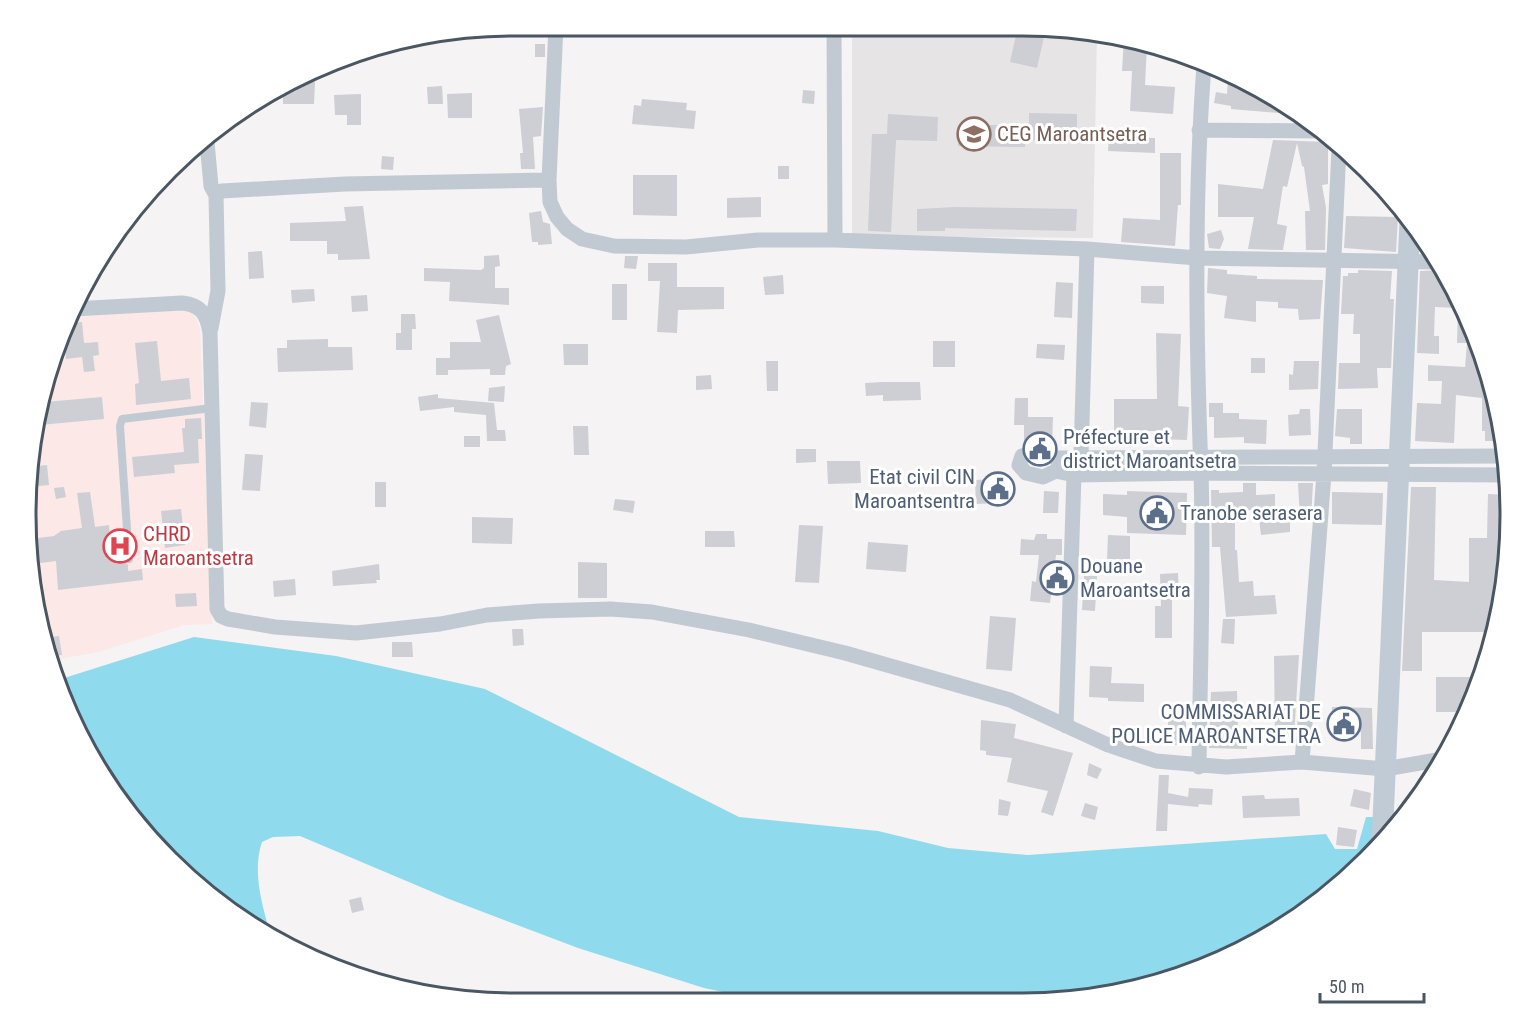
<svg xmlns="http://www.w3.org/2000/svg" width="1536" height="1029" viewBox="0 0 1536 1029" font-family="'Roboto Condensed',sans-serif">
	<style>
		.education { fill: #e6e4e5 }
		.medical { fill: #fce8e6 }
		.water { fill: #90daee }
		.building { fill: #cdcfd5 }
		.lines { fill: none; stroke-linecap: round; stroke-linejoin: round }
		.service { stroke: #c1cad2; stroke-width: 8 }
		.minor { stroke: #c1cad2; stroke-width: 15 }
		.secondary { stroke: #c1cbd6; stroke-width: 21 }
		.labels { text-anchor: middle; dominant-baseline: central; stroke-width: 6; stroke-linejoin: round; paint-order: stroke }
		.education-label { font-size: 21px; fill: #785e54; stroke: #fff; text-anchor: start }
		.service-label { font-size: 21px; fill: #4e5e75; stroke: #fff; text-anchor: start }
		.health-label { font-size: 21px; fill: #be3a42; stroke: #fff; text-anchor: start }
		.rim { fill: none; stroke: #4a5661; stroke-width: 3 }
	</style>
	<rect width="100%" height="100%" fill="#f5f3f3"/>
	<path class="education" d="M852,26H1021L1097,33L1093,238L852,236Z"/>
	<path class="medical" d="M189,310L195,316L200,329L212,624L184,625L98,652L54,660L35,610L27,482L63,328L70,314Z"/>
	<path class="water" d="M194,637L336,656L485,689L739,817L878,831L948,848L1028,855L1326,834L1335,849H1357L1366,817H1403L1368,860L1293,921L1209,966L1117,994L1021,1004L776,1003L704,988L578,948L449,899L300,836L273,837L262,842C252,871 262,904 270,933L169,861L91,759L61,679Z"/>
	<path class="building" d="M1018,26L1046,28L1037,68L1010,62Z
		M1124,37L1147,45L1145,85L1175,87L1173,114L1130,111L1132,71H1122Z
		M535,44H545V57H535Z
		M1228,77L1241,78L1291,114L1231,109V106L1214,103L1216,92L1227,94Z
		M297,81L315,82L314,104H283V88Z
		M442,86L443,104H428L427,87Z
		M803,90L815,91L814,104L802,103Z
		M472,93V118H448L447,94Z
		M361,94V125H347V115H335L334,95Z
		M642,99L687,103L686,110L696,111L694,129L632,124L634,105L641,106Z
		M543,107L541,136L533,137L535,169H521L520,153H523L519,109Z
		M1029,113L1077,114V142L1025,140V147L958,146V125H1029Z
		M888,114L938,117L937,141L896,140L891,232L868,231L872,134H887Z
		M1109,137L1155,138V153L1108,151Z
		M1273,140L1328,142V184L1322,185L1326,208L1325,250H1306L1305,211H1310L1304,167L1302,166L1297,143L1287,187L1283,186L1277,224L1287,226L1283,250L1248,249L1254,217H1218V184L1263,189Z
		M1160,153H1181V205H1178L1175,246L1121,242L1123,218L1160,220Z
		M382,156L394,157L393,170L381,169Z
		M778,166H789V179H778Z
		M633,175H677V216L633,215Z
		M761,197V217L727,218V198Z
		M363,206L370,259L338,260V254H327V241H290V223L346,221L344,207Z
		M956,207L1077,209L1076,231L945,228V231H917V209Z
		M541,211L543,222L550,224L552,244L538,245V242H532L529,213Z
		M1346,216L1398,217L1396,252L1344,248Z
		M1221,230L1224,239L1220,249L1209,248L1207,234Z
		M1423,237L1428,243L1433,252H1423Z
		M262,251L264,278L249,279L248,252Z
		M499,255L500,266L495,267V288H509V305L449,301L450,282L424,281V268L481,270L484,268V256Z
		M625,256H638L636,269L624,268Z
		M648,263H677V287H724V309L678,310L677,333L657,332L660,281H648Z
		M1208,268L1227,270V274L1257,276V279L1323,280L1320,319L1299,320L1298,309L1278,308V302L1256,301V322L1224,318L1227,296L1207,293Z
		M1358,270L1392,271L1390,299H1394L1391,368H1377L1378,388L1338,389L1339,363H1360V334H1353L1354,314H1341L1343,276H1348V273H1358Z
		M1443,270L1473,327L1501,419L1503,441H1485V431H1482V398L1456,395L1454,443L1415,441L1417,403L1441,404L1442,381H1428V365L1465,367L1467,343H1457L1458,308L1435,307L1434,336H1439V354L1417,353L1420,271Z
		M783,275L784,294L765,295L763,277Z
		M1056,282L1073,283L1072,318L1054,317Z
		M612,284H627V320H612Z
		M1141,286H1164V304L1141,303Z
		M314,289L315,301L292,303L291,290Z
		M367,295L368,311L352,312L351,296Z
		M401,314H415L416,329H412V350H396V333H401Z
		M499,315L511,364L506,366L505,375H490V369L448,370V375H436V358H450V342H481L476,320Z
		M82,322L84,343L98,342L99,355L93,356L95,371L84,372L82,357L66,359L63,328L65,324Z
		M1156,333L1181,334L1178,406L1189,407L1187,440L1155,439V431H1131L1132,444H1114V399H1157Z
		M328,339V347H352L353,370L278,372L277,348H287V340Z
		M157,341L161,381L189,378L191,399L136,405L135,384L139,383L135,343Z
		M933,341H955V367H933Z
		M563,344H588V365H564Z
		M1037,344L1065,345L1064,360L1036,358Z
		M1251,358H1265V373H1251Z
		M766,361H778V391H767Z
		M1294,361H1319L1318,389L1289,390V374L1293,375Z
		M711,375L712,389L696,390V376Z
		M883,382H920L921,400L883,401V395L866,396L865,383Z
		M505,386L504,402L488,401L489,388Z
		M438,394V398L494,403L497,430H505L506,441H487L486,415L454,412V407L420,411L418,397Z
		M102,397L104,419L40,425L45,402Z
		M1015,398H1028V417H1053L1052,446L1039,443L1024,446V425H1014Z
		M251,402L268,403L266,428L249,426Z
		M1209,403H1223V413H1239V419L1267,420L1266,444L1244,443V437L1214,438V417H1209Z
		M1300,409H1310L1311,435L1289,436L1288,415L1299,414Z
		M1337,409H1362V444H1350V438L1335,436Z
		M201,418L202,439H198L199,463L174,465L175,473L134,477L132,457L184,452L182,428H185V419Z
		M573,426H588L589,455H574Z
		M464,436H480V447H464Z
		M796,449H816V462L796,463Z
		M245,454L263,455L260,491L242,490Z
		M827,461H860L861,483L828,484Z
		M47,465L49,485L27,487L30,467Z
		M996,479L997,503L976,504L975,480Z
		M375,482H386V507H375Z
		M1243,483H1256V495L1275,494V522L1290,521V532L1261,535L1258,510L1235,511V550H1237L1239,582L1253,581L1254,596L1275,595L1277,614L1226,617L1220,547H1212L1211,490H1219V493L1243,492Z
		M1298,483H1313L1311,519L1300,520Z
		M64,487L66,497L56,499L54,488Z
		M1411,487H1436L1434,580L1469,582V538H1487L1488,494L1509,495L1510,514L1501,610L1494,632H1422V671H1402Z
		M1044,491L1059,492L1058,513H1043Z
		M1127,491L1187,493L1186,535L1127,533V517L1103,515V494L1127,495Z
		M90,492L95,527L109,525L110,541L122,540L123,559L128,565V571L142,569L143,580L58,590L56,561L32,564L30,539L54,536L61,531L82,528L77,493Z
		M1332,492L1383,493L1382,525L1332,524Z
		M615,499L635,501L633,513L613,510Z
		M181,509L185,545L165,548L161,511Z
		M472,517L513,518L512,544L472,543Z
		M799,525L823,526L819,583L795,582Z
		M705,531H734L735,547H705Z
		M1036,534H1047V539H1062V555H1056L1050,603L1030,601L1032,581L1036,582L1039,555H1020L1021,539L1034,540Z
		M1108,535L1130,536V560L1107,559Z
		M868,542L908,545L906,572L866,569Z
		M578,562L607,563V598H578Z
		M379,564L380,580H376L377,583L333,586L332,571Z
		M1178,573L1179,599H1172V638H1155V606H1161L1160,574Z
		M1084,576H1097L1095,611L1082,610Z
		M295,579L296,595L274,597L273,581Z
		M196,593L197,606L176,607L175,594Z
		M990,616L1016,618L1012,671L986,669Z
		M1223,619H1235L1234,644L1221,643Z
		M512,629H523L524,645L513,646Z
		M59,636L62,655L52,656L45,638Z
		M392,642H412L413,657H392Z
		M1299,655L1294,737H1275L1274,656Z
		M1090,666L1112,667L1111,683L1144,684V702L1108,701V698L1089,697Z
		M1436,677H1481L1468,712H1436Z
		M1237,691L1238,730L1247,731V749L1209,748L1211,692Z
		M1332,707L1372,708L1373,749H1361V732L1332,731Z
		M1168,714H1186V745H1168Z
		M981,720L1016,724L1014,738L1073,753L1053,816L1041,812L1048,791L1007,782L1012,758L986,755V751L980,750Z
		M1089,763L1102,769L1097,779L1087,775Z
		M1159,775H1169L1168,793L1188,797L1189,788L1213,789L1212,805L1199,804L1198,807L1168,804L1167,831H1156Z
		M1354,789L1371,793L1369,810L1350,806Z
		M1264,795L1265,799L1299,798L1300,816L1243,818L1242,796Z
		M999,799L1011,802L1008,816L998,815Z
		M1085,803L1098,807L1095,820L1081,816Z
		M1338,827L1357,830L1354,847L1336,845Z
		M361,897L364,910L352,913L349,900Z"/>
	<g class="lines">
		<path class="service" d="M129,559L120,426L122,419L212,408"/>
		<path class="minor" d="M556,26L549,180L550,202L557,217L567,229L582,239L614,246L686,247L758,240H835L1087,249L1197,258L1438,262
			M834,26L835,240
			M1199,130L1314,131
			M207,142L211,186L216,195
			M73,309L182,303C201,305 207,314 210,333L217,609L221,616L228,619L275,627L356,633L440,624L487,615L539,611L610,609L652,612L749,630L845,653L1010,700L1108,745L1156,761L1226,767L1302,762L1385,769L1443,759
			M211,328L218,291L216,195L222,191L345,184L549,180
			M1505,456L1055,458L1040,453L1022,456L1019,465L1026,473L1043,477L1056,471L1074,475L1201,473L1507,475
			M1066,726L1074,475L1081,456L1087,249
			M1302,762L1324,474L1339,148
			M1199,767C1200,669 1204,570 1201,472C1196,337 1194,200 1204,65"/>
		<path class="secondary" d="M1382,842L1410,221"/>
	</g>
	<defs>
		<symbol id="school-ring" viewBox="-11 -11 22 22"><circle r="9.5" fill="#fff" stroke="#8d6e63" stroke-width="1.5"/><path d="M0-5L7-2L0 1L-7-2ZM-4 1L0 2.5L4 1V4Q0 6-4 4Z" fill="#8d6e63"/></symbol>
		<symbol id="civic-ring" viewBox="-11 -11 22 22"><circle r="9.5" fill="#fff" stroke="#5c6f8a" stroke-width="1.5"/><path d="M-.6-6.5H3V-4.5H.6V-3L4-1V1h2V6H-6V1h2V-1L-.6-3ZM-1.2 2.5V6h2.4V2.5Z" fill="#5c6f8a"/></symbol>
		<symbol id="hospital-ring" viewBox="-11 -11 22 22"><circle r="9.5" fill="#fff" stroke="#e0444e" stroke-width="1.5"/><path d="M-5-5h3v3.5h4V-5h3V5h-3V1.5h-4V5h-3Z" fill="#e0444e"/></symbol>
	</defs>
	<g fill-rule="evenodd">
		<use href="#school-ring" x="955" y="115" width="38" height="38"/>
		<use href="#civic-ring" x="1021" y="430" width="38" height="38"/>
		<use href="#civic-ring" x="979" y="470" width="38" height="38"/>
		<use href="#civic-ring" x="1138" y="494" width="38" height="38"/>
		<use href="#hospital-ring" x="101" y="527" width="38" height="38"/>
		<use href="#civic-ring" x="1038" y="559" width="38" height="38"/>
		<use href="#civic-ring" x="1325" y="705" width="38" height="38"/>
	</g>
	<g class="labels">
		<g class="education-label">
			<text x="997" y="134">CEG Maroantsetra</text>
		</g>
		<g class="service-label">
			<text x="1063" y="437">Préfecture et<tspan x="1063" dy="24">district Maroantsetra</tspan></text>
			<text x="975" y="477" text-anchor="end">Etat civil CIN<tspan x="975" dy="24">Maroantsentra</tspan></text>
			<text x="1180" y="513">Tranobe serasera</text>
			<text x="1080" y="566">Douane<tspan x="1080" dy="24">Maroantsetra</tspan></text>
			<text x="1321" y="712" text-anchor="end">COMMISSARIAT DE<tspan x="1321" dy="24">POLICE MAROANTSETRA</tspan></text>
		</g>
		<g class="health-label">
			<text x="143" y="534">CHRD<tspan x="143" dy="24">Maroantsetra</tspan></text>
		</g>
	</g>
	<path d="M0 0H1536V1029H0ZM514 36H1022A478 478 0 0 1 1500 514V515A478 478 0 0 1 1022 993H514A478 478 0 0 1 36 515V514A478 478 0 0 1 514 36Z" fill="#fff" fill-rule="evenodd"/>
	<path class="rim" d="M514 36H1022A478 478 0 0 1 1500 514V515A478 478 0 0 1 1022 993H514A478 478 0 0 1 36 515V514A478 478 0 0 1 514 36Z"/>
	<path d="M1320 993v9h104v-9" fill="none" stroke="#4a5661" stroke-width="3"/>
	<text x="1329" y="993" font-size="18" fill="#4a5661" stroke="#ffffff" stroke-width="4.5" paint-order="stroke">50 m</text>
</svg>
